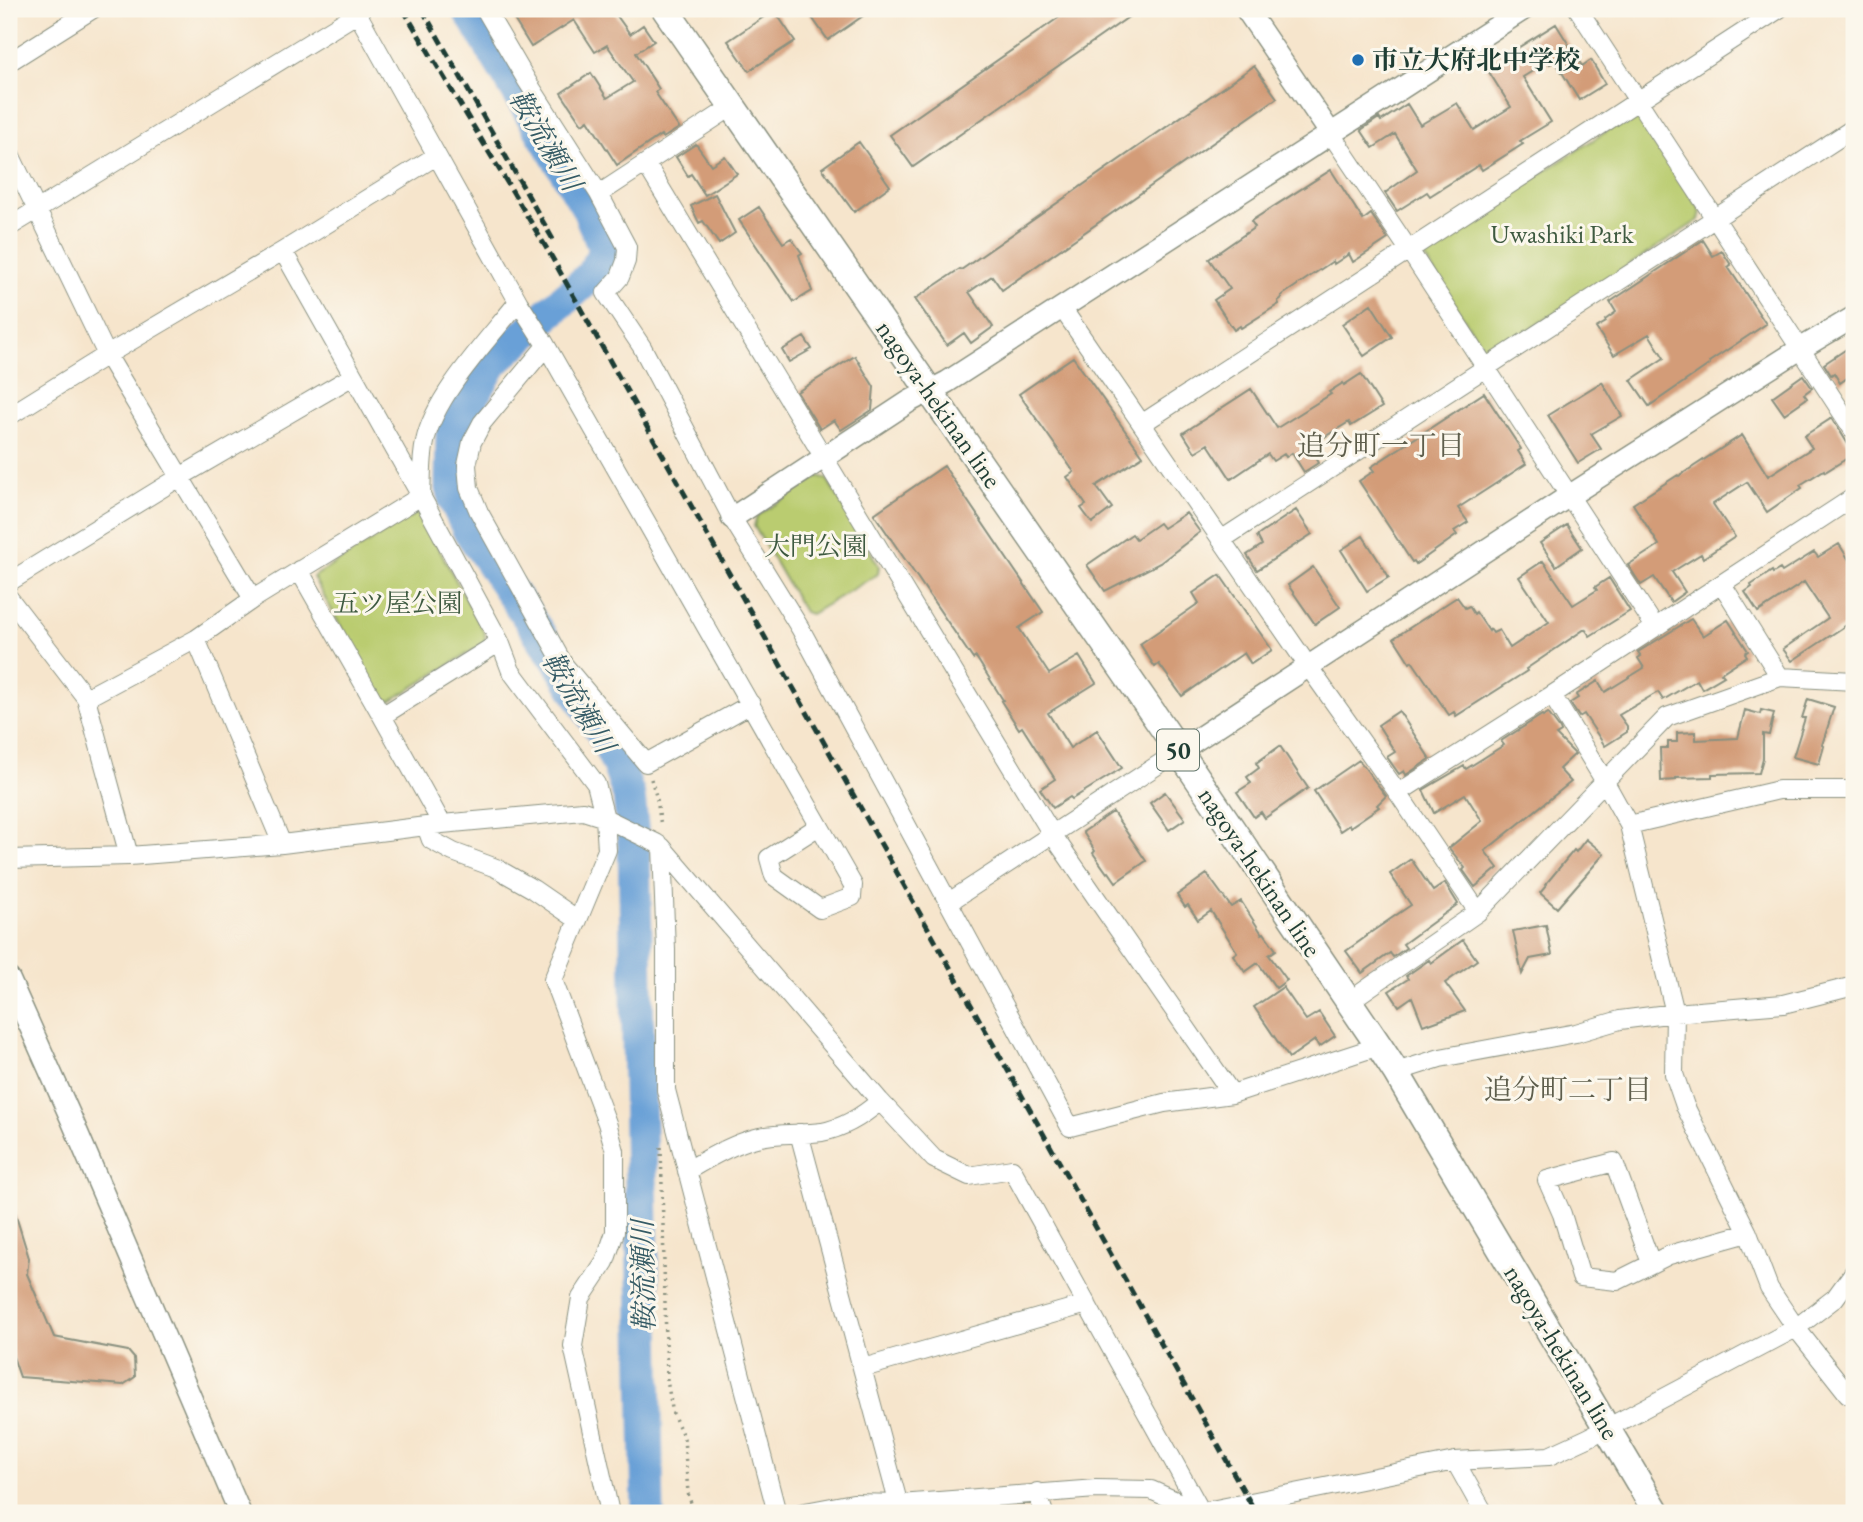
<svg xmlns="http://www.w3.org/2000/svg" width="1863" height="1522" viewBox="0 0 1863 1522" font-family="'EB Garamond','Noto Serif JP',serif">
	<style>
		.green { fill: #bacc6f; stroke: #6c8452; stroke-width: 2 }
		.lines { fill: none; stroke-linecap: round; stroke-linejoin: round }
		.river { stroke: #69a0d7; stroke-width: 33 }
		.building { fill: #d39c78 }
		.minor-casing { stroke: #8a9180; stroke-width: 20 }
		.tertiary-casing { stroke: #8a9180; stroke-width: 24 }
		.primary-casing { stroke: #8a9180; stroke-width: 29 }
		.path { stroke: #8a9180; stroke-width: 3.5; stroke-dasharray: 2 5; stroke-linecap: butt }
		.minor { stroke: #fff; stroke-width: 18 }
		.tertiary { stroke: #fff; stroke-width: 21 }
		.primary { stroke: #fff; stroke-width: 26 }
		.rail { stroke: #1f3d34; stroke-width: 5; stroke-dasharray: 10 5; stroke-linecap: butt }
		.poi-dot { fill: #1f6fb2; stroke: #fbf7ec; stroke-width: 2.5 }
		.labels { text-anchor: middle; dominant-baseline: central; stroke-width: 6; stroke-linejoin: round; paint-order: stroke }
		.shield { fill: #fbf7ec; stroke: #61756b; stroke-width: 2 }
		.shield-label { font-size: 24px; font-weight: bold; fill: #1f3d34 }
		.poi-label { font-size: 26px; font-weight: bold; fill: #1f3d34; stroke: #fbf7ec; text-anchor: start }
		.park-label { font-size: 26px; fill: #3e5a40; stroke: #fbf7ec }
		.street-label { font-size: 26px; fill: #1f3d34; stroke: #fbf7ec }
		.water-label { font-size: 28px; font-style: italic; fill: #355b65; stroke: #fbf7ec }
		.neighbourhood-label { font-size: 28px; fill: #5e5e4c; stroke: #fbf7ec }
	</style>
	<rect width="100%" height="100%" fill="#fbf7ec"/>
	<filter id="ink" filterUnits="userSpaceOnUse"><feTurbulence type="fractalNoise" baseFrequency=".0143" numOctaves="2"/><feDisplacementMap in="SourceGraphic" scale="14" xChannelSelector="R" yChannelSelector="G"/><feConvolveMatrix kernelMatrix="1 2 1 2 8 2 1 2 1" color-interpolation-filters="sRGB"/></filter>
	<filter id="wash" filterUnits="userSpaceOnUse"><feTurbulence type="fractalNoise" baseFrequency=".00686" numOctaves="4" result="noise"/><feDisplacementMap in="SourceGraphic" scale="28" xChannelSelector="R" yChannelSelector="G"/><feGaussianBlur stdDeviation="1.57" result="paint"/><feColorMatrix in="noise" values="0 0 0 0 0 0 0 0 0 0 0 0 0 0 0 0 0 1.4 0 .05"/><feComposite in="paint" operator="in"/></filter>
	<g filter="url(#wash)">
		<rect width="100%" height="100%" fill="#f6e5cc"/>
		<path class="green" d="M1630,116L1640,117L1701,211L1699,220L1494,353L1485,351L1424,257L1426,248Z
			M819,476L827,479L879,566L878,574L811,614L804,612L754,526L757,516Z
			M419,512L485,634V643L389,702L381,698L313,577Z"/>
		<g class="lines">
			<path class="river" d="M468,9L587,207L605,250L592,275L493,362L452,433L451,485L454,499L468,529L560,664L601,730L618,765L629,796L634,846L648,1513"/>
		</g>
		<g id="blocks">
			<path class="building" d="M522,9H612L630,34L643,25L654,41L636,53L659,89L655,92L679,128L663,138L661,135L617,165L588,120L582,124L561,93L591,73L607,98L633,82L607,45L595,52L574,20L531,47L512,16Z
				M806,9H873L828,40Z
				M1071,9H1140L913,167L890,135Z
				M774,10L795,41L749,71L728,41Z
				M1556,24L1582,66L1591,60L1605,84L1579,100L1555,61L1550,64L1549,61L1523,77L1551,122L1520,141L1523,144L1482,170L1479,165L1430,196L1427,192L1397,211L1385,193L1417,170L1395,134L1373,148L1361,130L1379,118L1381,121L1407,104L1420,125L1457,103L1474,130L1511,107L1484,64L1505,51L1508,54Z
				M1254,66L1277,98L1002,290L992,276L969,292L993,327L971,343L964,333L947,345L915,299L955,272L960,269L961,270Z
				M859,142L890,186L854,212L822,168Z
				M696,144L711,165L725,156L737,174L705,195L691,174L688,176L676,157Z
				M1331,170L1363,220L1371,214L1388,239L1353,262L1349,254L1334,264L1333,261L1281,296L1282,298L1278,301L1279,304L1241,328L1240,326L1234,330L1214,300L1230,289L1209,259L1255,227L1251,221Z
				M715,194L735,233L719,244L703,221L699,223L691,206Z
				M759,207L783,243L791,238L802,253L799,255L812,291L794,302L739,220Z
				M1703,240L1713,256L1722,251L1731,265L1728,267L1766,324L1709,362L1710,364L1649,406L1631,380L1664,358L1649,334L1614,355L1596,328L1606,322L1605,320L1616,312L1610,302Z
				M1371,304L1392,337L1364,356L1342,324Z
				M804,337L812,349L789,362L782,350Z
				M1854,344V373L1840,383L1834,373L1831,375L1824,364Z
				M855,356L874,387L872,410L841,430L834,420L820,429L797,392Z
				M1073,357L1143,456L1096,486L1112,508L1092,523L1081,508L1086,505L1067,477L1074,472L1019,394Z
				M1361,374L1382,407L1351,426L1349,422L1318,441L1322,448L1313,454L1318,463L1304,472L1292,453L1286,457L1284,454L1273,461L1268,454L1231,479L1208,444L1195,452L1183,433L1251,389L1277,428L1331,394L1329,392L1343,383L1344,385Z
				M1803,375L1812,388L1804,394L1807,398L1784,414L1772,397Z
				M1602,382L1622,416L1591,434L1601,449L1578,463L1548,415Z
				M1484,393L1521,449L1518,451L1526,464L1458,508L1468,522L1454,531L1457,535L1416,564L1414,561L1412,562L1359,481L1374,471L1371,467Z
				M1832,418L1854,454L1825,472L1824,470L1800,485L1802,488L1767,512L1747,482L1713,504L1735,537L1703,558L1701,554L1672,572L1685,592L1671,602L1654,577L1641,585L1628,565L1659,545L1633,504L1678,475L1679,476L1742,435L1768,476L1812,448L1804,436Z
				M944,466L1043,612L1019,628L1049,674L1079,656L1096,683L1048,713L1070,748L1097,730L1122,768L1072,799L1070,797L1053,808L1040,789L1055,779L1022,727L1019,729L1001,701L1003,700L976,657L973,659L874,514Z
				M1296,510L1312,534L1257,570L1247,555L1262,545L1257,536Z
				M1186,513L1200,532L1160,563L1105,591L1087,565L1132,534L1136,539L1159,523L1163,528Z
				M1567,525L1582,548L1556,566L1540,543Z
				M1363,536L1389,577L1367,591L1341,550Z
				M1839,544L1854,568V620L1792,661L1783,649L1828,618L1804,582L1758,612L1745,592L1752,587L1751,585L1772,571L1773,573L1780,569L1782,572L1814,552L1818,557Z
				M1543,561L1573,605L1597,590L1595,587L1609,578L1630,611L1590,636L1585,629L1526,669L1527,671L1456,716L1454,712L1449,715L1412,661L1410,663L1394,638L1457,597L1465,608L1469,606L1474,614L1476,612L1489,631L1490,629L1493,633L1499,630L1510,648L1549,622L1519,577Z
				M1313,567L1340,607L1315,624L1288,585Z
				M1220,575L1272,650L1251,664L1244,653L1241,655L1182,696L1159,664L1155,667L1140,644L1199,603L1193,593Z
				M1691,619L1703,636L1728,620L1748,651L1745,653L1747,656L1721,673L1724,676L1702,689L1697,680L1663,700L1658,692L1619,715L1627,726V732L1605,746L1584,714L1579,717L1570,703L1578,698L1576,695L1598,681L1605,692L1644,668L1638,658L1641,656L1638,652Z
				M1808,699L1834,707L1822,745L1824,746L1819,764L1793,757L1805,718H1802Z
				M1745,710L1760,714L1761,710L1774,713L1769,735L1763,734V758L1759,773L1712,774V777L1676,778V780L1661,781L1660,748H1668V742H1677V733L1696,732V740L1738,738Z
				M1399,711L1430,759L1406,775L1404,771L1399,774L1387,757L1395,752L1378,725Z
				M1548,713L1560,729L1561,732L1556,735L1575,754L1559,769L1571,782L1485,851L1498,868L1475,887L1463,870L1465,868L1449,848L1482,821L1465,794L1434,813L1423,790L1464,766L1466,769L1504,745L1501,741L1542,715L1543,716Z
				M1280,746L1308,788L1265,818L1261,812L1254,817L1237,792L1251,783L1247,777L1259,768L1256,763Z
				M1359,760L1386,796L1377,805L1379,807L1350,827L1349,825L1340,831L1314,791Z
				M1165,792L1185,819L1169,830L1150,803Z
				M1113,812L1146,861L1116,882L1109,872L1107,873L1093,853L1095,851L1083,832Z
				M1586,839L1604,854L1557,908L1540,893L1546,886L1545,885L1574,850L1576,852Z
				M1411,859L1433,891L1445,883L1458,904L1403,944L1406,948L1393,957L1390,953L1362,973L1346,951L1367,936V935L1411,905L1390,874Z
				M1207,874L1231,907L1241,901L1262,934L1264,933L1276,950L1269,955L1287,980L1276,988L1258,963L1245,972L1233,955L1237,952L1211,911L1198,920L1188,905L1185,907L1177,895Z
				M1546,925L1552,955L1530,959L1522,974L1513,931Z
				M1463,940L1477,960L1445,983L1465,1011L1429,1024L1428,1023L1423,1025L1412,997L1399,1006L1389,991L1408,979L1406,976L1429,960L1431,963Z
				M1283,987L1306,1020L1319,1012L1335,1036L1319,1047L1315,1040L1289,1058L1254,1007Z
				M9,1203H12L29,1258L27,1274L54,1337L128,1351L134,1358L135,1377L123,1385L20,1377L9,1345Z"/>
		</g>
	</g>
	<g filter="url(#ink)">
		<use href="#blocks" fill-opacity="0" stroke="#8a9180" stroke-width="2"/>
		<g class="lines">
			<defs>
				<path id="minor" d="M355,9L519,303L544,342L853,885L852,897L820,909L774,876L769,858L819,826
					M485,9L527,81L599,194
					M1578,9L1854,431
					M9,62L93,9
					M733,106L599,194L627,247L626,261L620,277L606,293L642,347L732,518L800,628L1070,1127L1164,1103L1232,1094L1379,1046
					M1331,134L1409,250L1655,627
					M9,152L107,355L253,599
					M646,164L1052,834L1232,1094
					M9,227L358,13
					M283,251L421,496L500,642L511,671L596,784L605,818L607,850L553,980L607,1123L615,1151V1232L605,1262L581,1298L573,1346L610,1513
					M1062,308L1308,666L1398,793L1478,912
					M546,346L482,423L472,442L467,465L469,488L479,512L564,665L646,763L751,704
					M9,416L107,355L283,251L436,156
					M1143,423L1779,9
					M421,496C422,479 421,459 425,442C434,396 489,339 518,302
					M1221,540L1854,128
					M299,570L382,716L442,824
					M9,582L180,477L353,376
					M1722,584L1780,677
					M9,598L86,698L129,856
					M196,639L282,844
					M1552,695L1604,780L1629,825L1675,1013L1674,1074L1685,1106L1748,1233L1769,1288L1796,1328L1848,1394L1854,1396
					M86,698L196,639L253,599L421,496
					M382,716L500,642
					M1398,793L1552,695L1854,497
					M1629,825L1779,790H1854
					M426,826L431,840L453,852L496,868L533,889L578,920
					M662,847L666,950V1090L777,1513
					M9,859L129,856L282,844L442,824L583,811L605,818L656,843L662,847L880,1101L934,1159L969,1176L1012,1169L1202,1513
					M949,902L1179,751
					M1348,1002L1478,912L1667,717L1780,677L1854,681
					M1396,1072L1440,1058L1576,1033L1620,1020L1675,1013L1783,1004L1854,986
					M799,1133L901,1513
					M687,1171C708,1158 732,1144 756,1138C778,1132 800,1135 822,1132C843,1128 864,1115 880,1101
					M1651,1263L1614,1162L1547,1180L1562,1214L1581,1277L1617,1281L1669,1255L1748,1233
					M863,1368L1087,1304
					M1455,1461L1484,1513
					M1037,1492L1044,1513
					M800,1513L853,1503L900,1504L1096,1489L1151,1490L1201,1512L1455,1461L1549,1456L1588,1438L1796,1328L1835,1298L1854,1272"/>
				<path id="tertiary" d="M1246,9L1331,134
					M732,518L910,401L947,382L1524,9
					M1179,751L1569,496L1800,349L1854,317
					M9,979L71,1118L240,1513"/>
				<path id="primary" d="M665,9L1179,751L1379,1046L1396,1072L1657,1513"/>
			</defs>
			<use href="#minor" class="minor-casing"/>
			<use href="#tertiary" class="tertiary-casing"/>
			<use href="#primary" class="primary-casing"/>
			<path class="path" d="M651,779L657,799L661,826
				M661,1147L667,1380L673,1414L684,1438L688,1493L694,1513"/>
			<use href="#minor" class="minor"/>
			<use href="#tertiary" class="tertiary"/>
			<use href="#primary" class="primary"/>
			<path class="rail" d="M403,9L550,254L1256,1513
				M422,9L555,243"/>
		</g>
	</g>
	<circle class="poi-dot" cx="1358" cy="60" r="7"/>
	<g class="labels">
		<rect class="shield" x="1157" y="729.5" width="42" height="41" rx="5"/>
		<g class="shield-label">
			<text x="1178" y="750">50</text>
		</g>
		<g class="poi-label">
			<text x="1372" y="60">市立大府北中学校</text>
		</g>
		<g class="park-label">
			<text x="1562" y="234">Uwashiki Park</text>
			<text x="816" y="546">大門公園</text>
			<text x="398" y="603">五ツ屋公園</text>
		</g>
		<g class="street-label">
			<text transform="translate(939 404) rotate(55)">nagoya-hekinan line</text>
			<text transform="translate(1260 872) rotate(56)">nagoya-hekinan line</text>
			<text transform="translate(1562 1352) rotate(59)">nagoya-hekinan line</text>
		</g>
		<g class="water-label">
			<text transform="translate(546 140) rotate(59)">鞍流瀬川</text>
			<text transform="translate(579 702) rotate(59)">鞍流瀬川</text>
			<text transform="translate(643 1276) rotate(-91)">鞍流瀬川</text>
		</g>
		<g class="neighbourhood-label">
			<text x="1381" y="445">追分町一丁目</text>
			<text x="1568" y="1089">追分町二丁目</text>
		</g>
	</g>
	<rect width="1863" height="1522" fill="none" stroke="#fbf7ec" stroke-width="35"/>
</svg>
